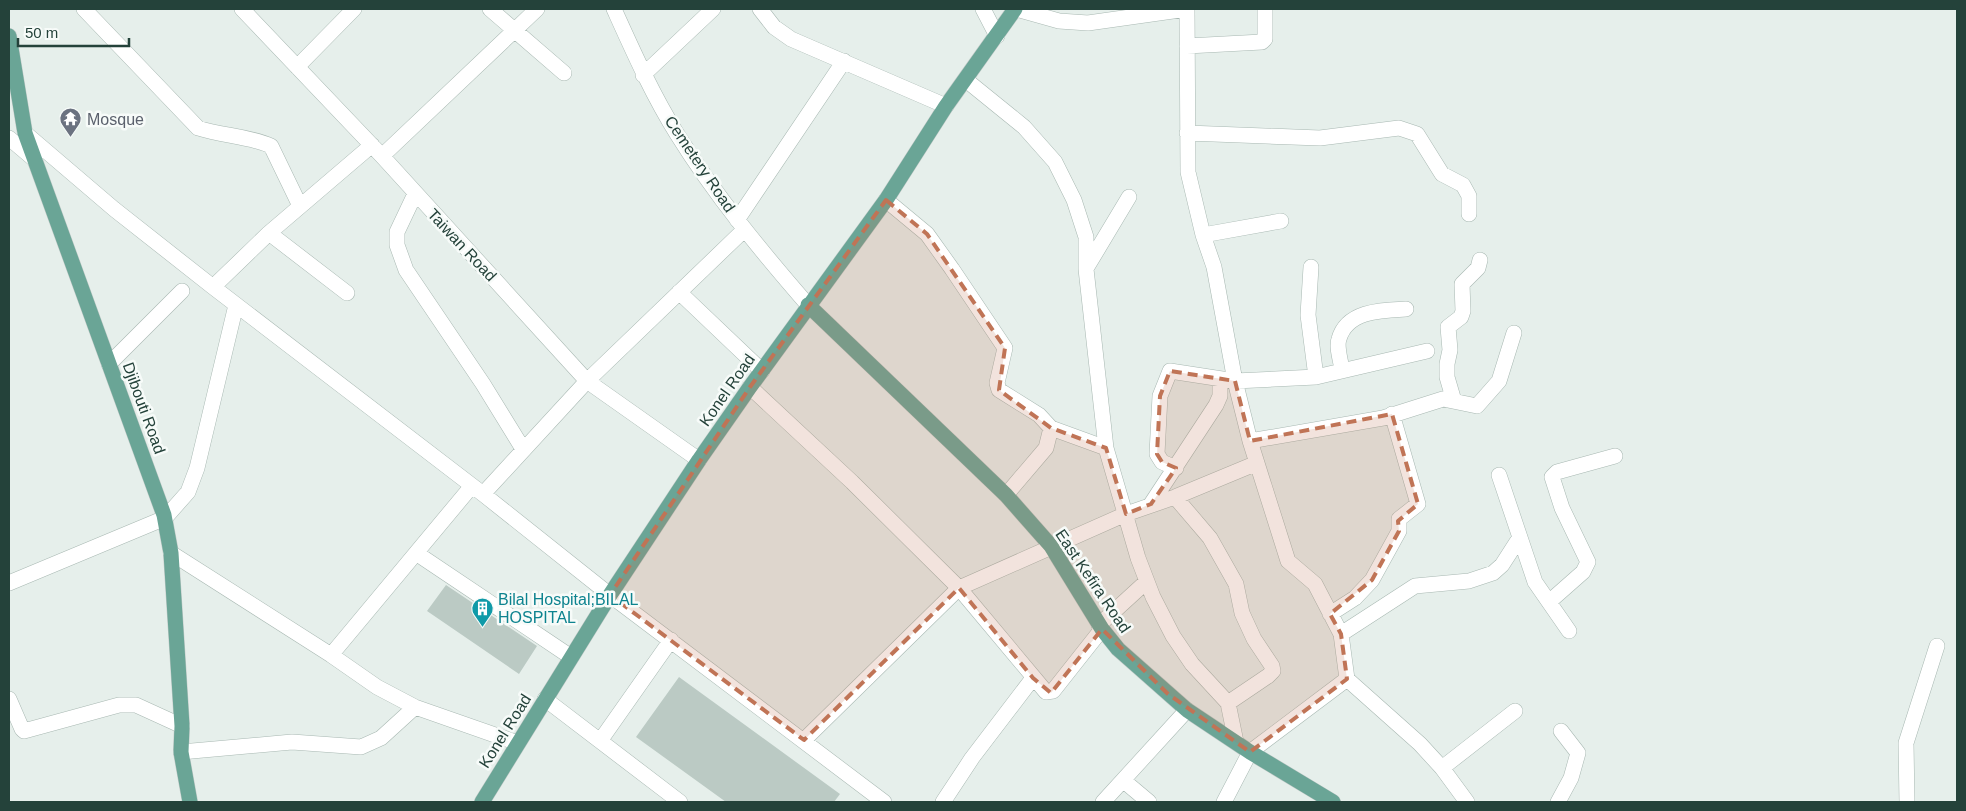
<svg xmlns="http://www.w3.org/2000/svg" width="1966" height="811" viewBox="0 0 1966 811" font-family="Helvetica,sans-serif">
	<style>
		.building { fill: #bbcac4 }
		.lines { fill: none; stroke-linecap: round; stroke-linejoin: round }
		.minor-casing { stroke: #a8b8b2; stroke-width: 16 }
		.major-casing { stroke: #c2cac8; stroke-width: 16 }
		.minor { stroke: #fff; stroke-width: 15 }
		.major { stroke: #6aa596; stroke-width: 15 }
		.marked { fill: #c07456; fill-opacity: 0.2; stroke: #c07456; stroke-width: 4; stroke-dasharray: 10 6; stroke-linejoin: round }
		.labels { text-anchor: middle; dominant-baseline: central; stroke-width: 5; stroke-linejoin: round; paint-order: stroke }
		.worship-label { font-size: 16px; fill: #5b616d; stroke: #f7fbf9; text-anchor: start }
		.street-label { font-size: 16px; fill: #24423a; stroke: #f7fbf9 }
		.culture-label { font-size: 16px; fill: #0d838f; stroke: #f7fbf9; text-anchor: start }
	</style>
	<rect width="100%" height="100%" fill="#e6efeb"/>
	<path class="building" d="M446,585L537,646L519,674L427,611Z
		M679,677L840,794L834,802H726L636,737Z"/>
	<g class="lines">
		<defs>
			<path id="minor" d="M84,9L198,128C222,136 249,136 271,146L300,206
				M242,9L382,156L587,381L699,460
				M490,9L564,73
				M614,9C633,51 652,94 677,134C715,195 761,251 808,305
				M760,9L774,27L791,39L946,106
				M983,9L997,36
				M1016,9L1059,21L1088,23L1187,9
				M1187,9L1188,172L1203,235L1214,267L1235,381L1250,441L1288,561L1315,584L1341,634L1347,679L1420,744L1442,768L1467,802
				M1187,46L1262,42L1265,39V9
				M297,67L354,9
				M643,75L713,9
				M966,80L1024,127L1055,162L1074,200L1086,237V269L1106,448L1138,558L1153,597L1173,636L1192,664L1228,703L1236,742
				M25,133L114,209L213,287L483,494L610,595L884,802
				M1187,133L1320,138L1399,128L1417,134L1442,174L1463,185L1469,196V214
				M9,138L35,160
				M382,156L537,9
				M415,194L397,232V245L406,270L483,384L523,449
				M886,200L927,234L952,269L1005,348L997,383L999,390L1039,415L1051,428L1106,448
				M737,220L844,61
				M269,233L347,293
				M1203,235L1281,221
				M1087,267L1129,197
				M1311,267L1308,315L1316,377
				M213,287L269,233L372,145
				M679,292L762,371
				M109,364L182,291
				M1342,370C1341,361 1336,347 1339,339C1347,310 1383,310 1406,309
				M750,387L852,482L959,588L1046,692L1053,691L1102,629
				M1454,401L1447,377V364L1450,350L1448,327L1461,317L1463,311L1462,284L1478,268L1480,260
				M1250,441L1383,418L1443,399L1477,406L1499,381L1514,333
				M1176,468L1162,462L1157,454L1160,396L1170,371L1235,381L1316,377L1427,351
				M1499,475L1535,582L1569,631
				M483,494L587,381L744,230
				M1006,495L1046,448L1051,428
				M1175,497L1210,538L1236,584L1242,613L1254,639L1272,666L1273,671L1268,676L1228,703
				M1151,504L1216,405L1220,396V379
				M171,553L331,655L377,687L415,707L518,743
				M416,553L571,657
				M9,583L165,518L188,492L197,468L236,305
				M1549,602L1583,572L1588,562L1562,508L1552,477L1557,472L1615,456
				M1330,614L1355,598L1372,580L1399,531V519L1418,504L1392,414
				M1099,625L1146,582
				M1341,634L1415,586L1469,581L1493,573L1502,565L1520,537
				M331,655L471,487
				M9,699L22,729L24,731L119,705H136L182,726
				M545,699L680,802
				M804,740L959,588L1126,514L1175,497L1257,463
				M600,741L671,640
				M181,752L292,742L361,747L381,738L415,707
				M1442,768L1515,711
				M1124,781L1149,802
				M943,802L972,758L1033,678
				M1103,802L1187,710
				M1224,802L1250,752L1347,679
				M1558,802L1571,778L1578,753L1561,731
				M1907,802L1906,743L1937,646"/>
			<path id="major" d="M9,36L25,133L164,515L171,553L182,726L181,752L190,802
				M808,305L1006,495L1051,546L1102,629L1118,649L1187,710L1250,752L1333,802
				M482,802L610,595L699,460L750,387L886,200L946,106L1015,9"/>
		</defs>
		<use href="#minor" class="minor-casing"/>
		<use href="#major" class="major-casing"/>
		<use href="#minor" class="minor"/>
		<use href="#major" class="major"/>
	</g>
	<path class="marked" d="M886,200L927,234L1005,348L999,390L1051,428L1106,448L1126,514L1151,504L1176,468L1162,462L1157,454L1160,396L1170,371L1235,381L1250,441L1392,414L1418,504L1398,521L1399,531L1372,580L1330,614L1341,634L1347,679L1250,752L1168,694L1102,629L1051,693L1033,678L959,588L804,740L610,595L750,387Z"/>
	<defs>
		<symbol id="temple-pin" viewBox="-11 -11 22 30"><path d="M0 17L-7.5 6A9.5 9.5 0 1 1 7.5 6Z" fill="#6b7280" stroke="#f7fbf9"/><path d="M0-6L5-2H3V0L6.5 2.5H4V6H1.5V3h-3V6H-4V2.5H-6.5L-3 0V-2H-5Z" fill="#fff"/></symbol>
		<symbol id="building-pin" viewBox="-11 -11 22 30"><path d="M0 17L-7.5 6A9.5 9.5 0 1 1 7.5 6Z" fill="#0f9aa8" stroke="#f7fbf9"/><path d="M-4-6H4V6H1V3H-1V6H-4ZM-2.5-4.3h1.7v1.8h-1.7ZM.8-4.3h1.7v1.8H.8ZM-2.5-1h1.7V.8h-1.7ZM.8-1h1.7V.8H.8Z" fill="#fff"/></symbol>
	</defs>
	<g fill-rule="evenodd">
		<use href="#temple-pin" x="58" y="106" width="25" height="34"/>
		<use href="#building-pin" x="470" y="596" width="25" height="34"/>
	</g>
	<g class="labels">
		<g class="worship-label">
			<text x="87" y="119">Mosque</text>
		</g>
		<g class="street-label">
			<text transform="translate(700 164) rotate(56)">Cemetery Road</text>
			<text transform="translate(462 245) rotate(47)">Taiwan Road</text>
			<text transform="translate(727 390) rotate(-55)">Konel Road</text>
			<text transform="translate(144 408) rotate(70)">Djibouti Road</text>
			<text transform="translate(1093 581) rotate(56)">East Kefira Road</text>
			<text transform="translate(505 731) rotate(-58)">Konel Road</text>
		</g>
		<g class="culture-label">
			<text x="498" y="599">Bilal Hospital;BILAL<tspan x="498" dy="18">HOSPITAL</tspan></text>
		</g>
	</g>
	<rect width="1966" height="811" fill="none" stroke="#24423a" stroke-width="20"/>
	<path d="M18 38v8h111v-8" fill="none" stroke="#24423a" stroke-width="2.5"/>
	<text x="25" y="38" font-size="15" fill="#24423a" stroke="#f7fbf9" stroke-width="4" paint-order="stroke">50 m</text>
</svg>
